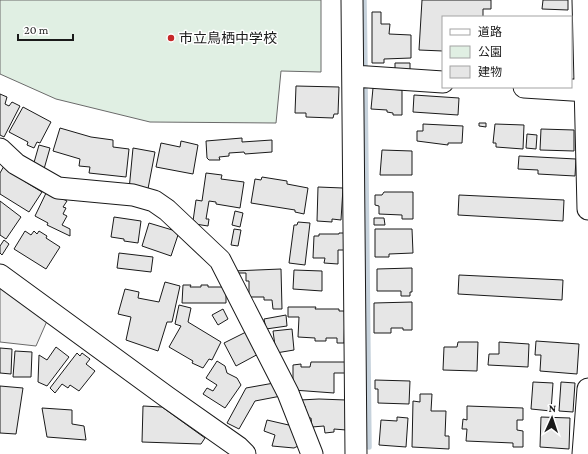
<svg xmlns="http://www.w3.org/2000/svg" width="588" height="454" viewBox="0 0 588 454" font-family="'Crimson Pro','Noto Sans JP',serif">
	<style>
		.green { fill: #e0efe3; stroke: #6a6a6a }
		.parking { fill: #ededed; stroke: #6a6a6a }
		.lines { fill: none; stroke-linecap: round; stroke-linejoin: round }
		.stream { stroke: #c6d2dc; stroke-width: 5.5 }
		.building { fill: #e6e6e6; stroke: #1a1a1a }
		.minor-casing { stroke: #1a1a1a; stroke-width: 23 }
		.minor { stroke: #fff; stroke-width: 21 }
		.poi-dot { fill: #c62828; stroke: #fff; stroke-width: 1.5 }
		.labels { text-anchor: middle; dominant-baseline: central; stroke-width: 3; stroke-linejoin: round; paint-order: stroke }
		.poi-label { font-size: 14px; fill: #1a1a1a; stroke: #fff; text-anchor: start }
	</style>
	<rect width="100%" height="100%" fill="#fff"/>
	<path class="green" d="M0,0H321V72L281,71L276,123L150,122L56,99L0,74Z"/>
	<path class="parking" d="M0,287L47,321L36,346L0,342Z"/>
	<g class="lines">
		<path class="stream" d="M364,0L365,68
			M365,84L369,447"/>
	</g>
	<path class="building" d="M422,0H491V9H483V17H443V51L419,50Z
		M543,0H568V10L542,9Z
		M372,12H381V24H390L389,34L411,35V58L384,59V63H372Z
		M395,63H410V70L395,69Z
		M296,86L339,87L338,114H334L333,118L306,117V113H295Z
		M373,88L402,90V115H393V113L387,112V110L371,109Z
		M0,94L7,97L5,104L9,106L12,102L20,106L4,137L0,135Z
		M414,95L459,98L458,115L413,112Z
		M23,107L51,122L40,143L37,142L34,148L27,145L28,142L9,132Z
		M479,123H486V127L479,126Z
		M423,124L463,126L462,143H448V145L417,141V131H423Z
		M495,124L524,125L523,149L496,147V143H493Z
		M60,128L91,137L113,140V147L129,149L126,177L89,173L90,167L79,166L80,159L53,151Z
		M541,129L574,130V151L540,150Z
		M527,134L537,135L536,149L526,148Z
		M242,138V142L272,140V152L245,154L244,152L229,153V156L219,157L220,160H209L207,158L206,141Z
		M181,141L198,145L193,174L156,167L161,143L180,147Z
		M39,145L50,148L44,169L33,166Z
		M133,148L155,152L147,194L129,190Z
		M382,150L412,151V175H380Z
		M519,156L576,159L575,176L538,174V170L518,169Z
		M4,166L25,179L24,181L42,192L29,212L0,194V173Z
		M206,173L222,175L221,179L244,182L240,208L216,204V202L209,201L206,219H209L208,226L195,224V221H193L196,200L202,201Z
		M262,177L287,181V184L308,188L304,214L295,212V210L251,203L255,179L261,180Z
		M318,187L343,188L341,220L332,219V222L317,221Z
		M47,191L67,201L63,207L66,208L63,214L67,216L62,225L70,229V236L47,225L48,223L35,216Z
		M384,192H413V219H402V215L379,214V206L375,205V195H382Z
		M459,195L564,200L563,221L458,215Z
		M0,201L21,217L6,239L0,235Z
		M235,211L243,213L240,227L232,225Z
		M114,217L141,221L138,243L124,241V239L111,237Z
		M374,218H384L385,225H374Z
		M298,222L310,223L305,265L289,263L294,225H297Z
		M149,223L179,232L171,256L142,246Z
		M234,229L241,230L238,246L231,245Z
		M375,229H412L413,253L389,254V257H375Z
		M25,231L31,235L34,231L37,234L39,231L47,236L46,238L60,247L46,269L14,249Z
		M339,233H344V250H338V264L324,263L325,258H313L314,236H319V234H339Z
		M4,240L9,244L2,255L0,253V246Z
		M119,253L153,257L151,272L117,268Z
		M412,268V292H410V296H401V291H377V269Z
		M281,269L282,309H273L272,300H264V297H249V281H246V273H233V271Z
		M294,270L322,271V291L293,289Z
		M459,275L563,280L562,300L458,294Z
		M165,282L180,286L172,322H167L158,351L126,340L131,317L118,314L125,289L139,292L138,298L159,302Z
		M183,285H191L190,287H201V285H208V287H226V303H182Z
		M412,302V330H403V328H391V333H374V303Z
		M179,305L191,308L188,322L221,342L212,360L209,359L203,368L192,363L193,361L169,347L181,326L175,324Z
		M288,307H316L315,309H339V311H345L344,343H337V338H326V341H315V338L298,337L299,317H288Z
		M223,309L228,319L218,325L212,315Z
		M286,315L287,326L266,329L264,319Z
		M292,329L294,350L276,353L273,331Z
		M250,330L262,352L236,366L224,343Z
		M536,341L579,344L577,374L540,371L541,355H535Z
		M458,342H478L477,371L443,370L444,347H457Z
		M499,342L529,344L528,367L488,365L489,354H499Z
		M56,347L69,357L47,386L38,382L39,355L47,360Z
		M0,348L12,349L11,374L0,373Z
		M15,351L32,352L31,377H13Z
		M77,353L80,356L82,353L90,359L86,364L95,371L79,391L70,385L68,388L62,384L55,393L50,388Z
		M217,361L225,366L227,373L237,378L241,385L225,408L203,394L207,388L213,391L217,385L206,378Z
		M311,362H345V373H334V393L293,390V365L301,364V367H310Z
		M375,380L410,381L409,404L378,403V389H375Z
		M533,382L553,383L551,411L531,409Z
		M561,382L575,383L573,412L559,411Z
		M274,383L281,396L255,401L239,429L227,423L246,388Z
		M0,386L23,388L16,434L0,433Z
		M420,394H432L431,411H446L445,436H449V449L412,447L413,401L420,402Z
		M319,399L346,400V430L334,429V432L325,433L324,426L312,427L311,418H306L305,406L301,407L300,400Z
		M143,406L162,407L205,438L201,444L142,442Z
		M467,406L523,408V420H517V430L523,431V447H513V443L466,441L467,429H462L463,419L467,420Z
		M42,408L72,410V424L84,426L86,440L47,437Z
		M397,417L408,418L406,447L379,445L381,420L397,421Z
		M541,417L570,418L569,449L540,447Z
		M267,420L293,426L302,444L294,448L272,446L275,435L264,431Z"/>
	<g class="lines">
		<defs>
			<path id="minor" d="M352,0L356,454
				M583,0L588,209
				M353,76L443,82
				M524,87L588,91
				M0,149L16,164L58,188L133,195L154,201L167,210L220,260L288,393L312,454
				M0,275L167,397L238,447L245,454
				M583,454L588,389"/>
		</defs>
		<use href="#minor" class="minor-casing"/>
		<use href="#minor" class="minor"/>
	</g>
	<circle class="poi-dot" cx="171" cy="38" r="4"/>
	<g class="labels">
		<g class="poi-label">
			<text x="179" y="38">市立鳥栖中学校</text>
		</g>
	</g>
	<rect x="442" y="16" width="130" height="72" fill="#ffffff" stroke="#a3a3a3"/>
	<rect x="450" y="29" width="20" height="6" fill="#ffffff" stroke="#a3a3a3"/>
	<text x="478" y="36" font-size="12" fill="#1a1a1a">道路</text>
	<rect x="450" y="46" width="20" height="12" fill="#e0efe3" stroke="#a3a3a3"/>
	<text x="478" y="56" font-size="12" fill="#1a1a1a">公園</text>
	<rect x="450" y="66" width="20" height="12" fill="#e6e6e6" stroke="#a3a3a3"/>
	<text x="478" y="76" font-size="12" fill="#1a1a1a">建物</text>
	<g transform="translate(552 418) rotate(3)" stroke="#ffffff" stroke-width="3" paint-order="stroke">
	<path d="M0-3L7 15L0 10L-7 15Z" fill="#1a1a1a"/>
	<text y="-6" font-size="11" font-weight="bold" text-anchor="middle" fill="#1a1a1a">N</text>
	</g>
	<path d="M18 34v6h55v-6" fill="none" stroke="#1a1a1a" stroke-width="2"/>
	<text x="24" y="34" font-size="12" fill="#1a1a1a" stroke="#ffffff" stroke-width="3" paint-order="stroke">20 m</text>
</svg>
